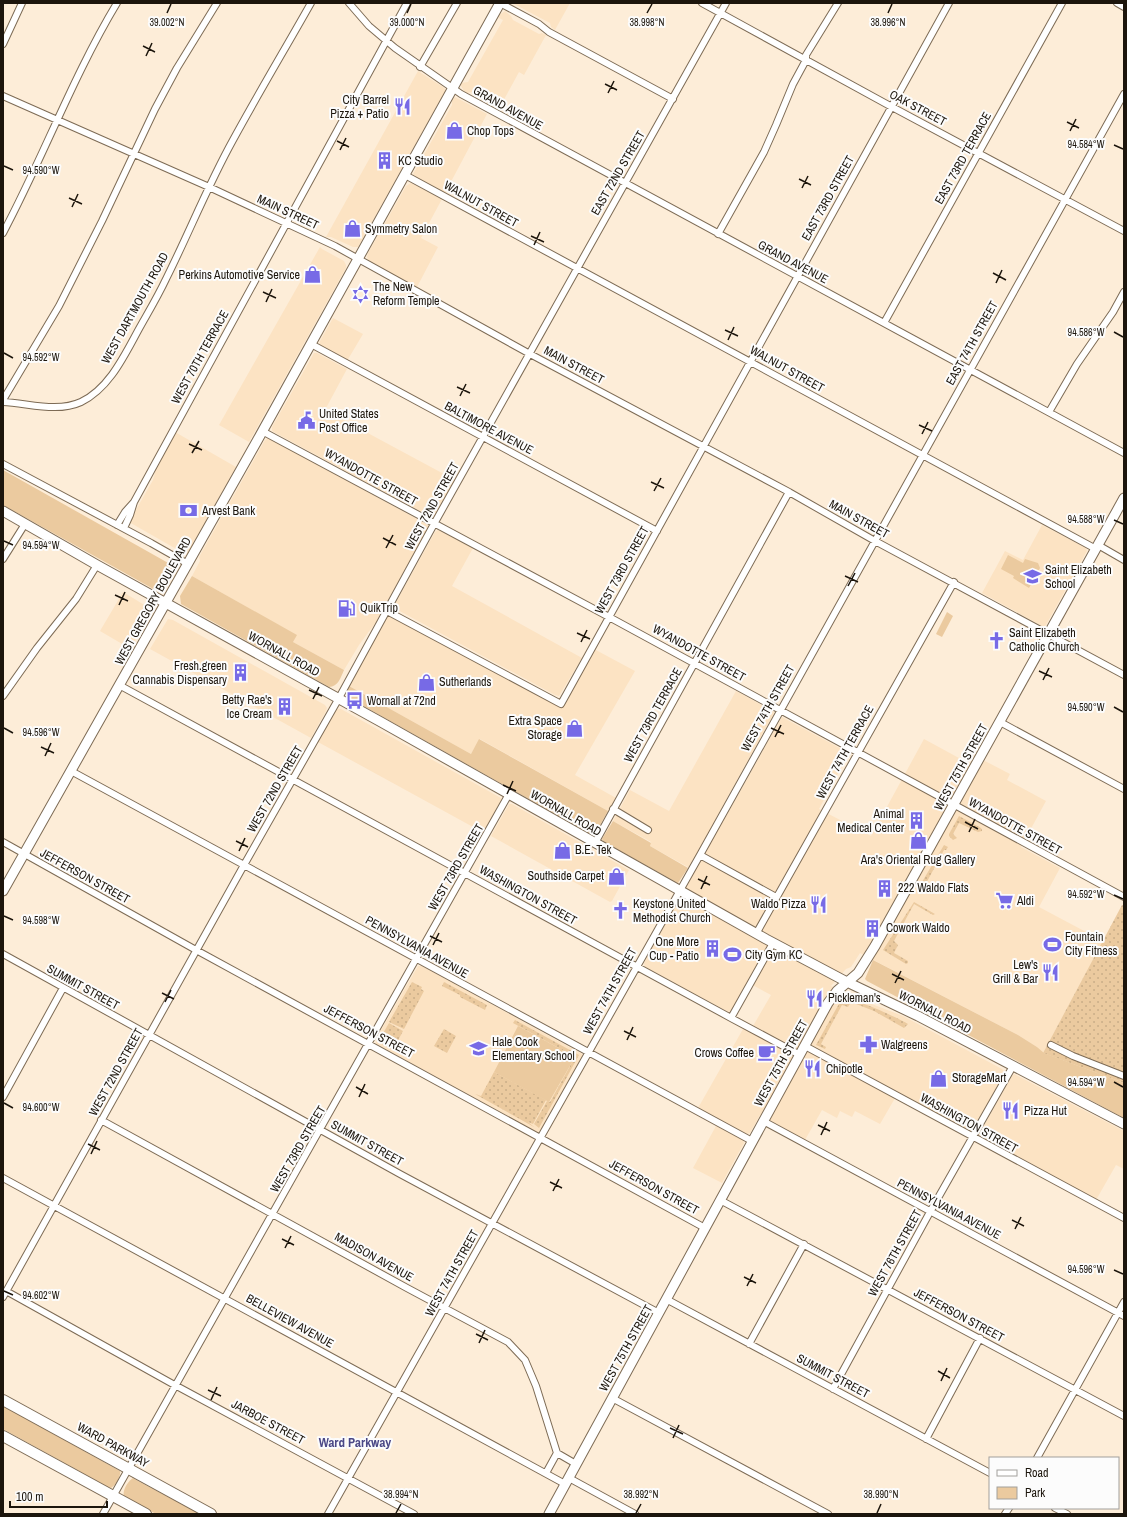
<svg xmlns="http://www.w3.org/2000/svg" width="1127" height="1517" viewBox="0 0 1127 1517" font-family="'Archivo Narrow',sans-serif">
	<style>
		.built { fill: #fce3c3 }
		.grass { fill: url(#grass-dots) }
		.park { fill: #ebca9f }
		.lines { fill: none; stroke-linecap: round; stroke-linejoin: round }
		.minor-casing { stroke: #7d6b55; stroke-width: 8 }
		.secondary-casing { stroke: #7d6b55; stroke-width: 11 }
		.primary-casing { stroke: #7d6b55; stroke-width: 12 }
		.minor { stroke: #fff; stroke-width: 6 }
		.secondary { stroke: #fff; stroke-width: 9 }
		.primary { stroke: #fff; stroke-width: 10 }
		.ticks { fill: none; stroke: #1c150c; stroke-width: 1.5 }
		.labels { text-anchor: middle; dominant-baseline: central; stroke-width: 4; stroke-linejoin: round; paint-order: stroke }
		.poi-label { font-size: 12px; fill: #1c150c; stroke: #fcfcfc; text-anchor: start }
		.street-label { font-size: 12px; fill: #1c150c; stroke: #fcfcfc }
		.neighbourhood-label { font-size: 13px; font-weight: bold; fill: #4b4886; stroke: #fcfcfc }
		.ticks-label { font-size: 10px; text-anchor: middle; fill: #1c150c; stroke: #fcfcfc; stroke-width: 4; stroke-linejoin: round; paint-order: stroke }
	</style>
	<defs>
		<pattern id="grass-dots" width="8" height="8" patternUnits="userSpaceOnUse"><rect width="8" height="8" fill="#ebca9f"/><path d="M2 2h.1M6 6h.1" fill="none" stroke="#c9ad88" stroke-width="1.8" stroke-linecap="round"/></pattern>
	</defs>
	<rect width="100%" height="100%" fill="#fdedd8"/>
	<path class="built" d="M510,3H570L555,30L551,27L550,23L516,5Z
		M505,11L511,16L513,20L539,34L542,33L546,35L524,75L519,72L500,107L472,92L467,93L464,91L461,86V83L468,82L503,20L499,18V15Z
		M418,71L443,87L445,89L446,94L442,99L440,100L358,247H353L331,237H326Z
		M455,97L487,114L445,193L417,178L413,174L452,105V100Z
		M411,183L442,199L421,238L438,247L417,287L369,262L367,257L368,253L406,186Z
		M320,247L322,249L344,261L346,265V268L249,442L219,425Z
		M333,318L363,334L347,361L319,345L320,341Z
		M314,353H317L347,369L325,410L455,480L435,516L431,517L272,431V427Z
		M175,432L236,467L188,553L185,554L129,522L153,480L157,465Z
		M268,438L428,525V529L376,622L359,645L344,670L293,642L296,635L192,576L200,561L199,557L265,440Z
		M1042,525L1086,548L1087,551L1046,625L1044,627L982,593L1005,551L1023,560Z
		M438,530L473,548L452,586L582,658L559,696L555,695L394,608V606L435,532Z
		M123,592L151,609L133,644H131L129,648L100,631Z
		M388,615L561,707L594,649L635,671L575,775L616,798L608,811L480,739L471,754L349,686Z
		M168,619L173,620L325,705L327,708L326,711L311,738L150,649Z
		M736,691L773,711L774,713L716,818L723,822L782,717L849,753L819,809L871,836L924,739L970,764L985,761L1010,774L1007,780L1046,801L1021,847L1060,868L1039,907L1103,941L1043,1053L1037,1047L1018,1035L860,953L851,967L846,969L831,986L846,994L903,1016L1002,1069L1005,1072L1004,1075L972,1131L968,1130L898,1093L880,1124L855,1111L852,1117L840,1111L837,1118L822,1110L805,1140L760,1115L750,1133L747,1134L698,1108L747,1022L753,1026L771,995L747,982L731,1011L728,1012L645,967L644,963L646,959L695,871L650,846L651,842L613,821L630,790L669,811Z
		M338,709H341L501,798L502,801L484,833L318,742L335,711Z
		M509,804H512L629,870L612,901L610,902L491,836Z
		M418,966H422L582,1054V1057L541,1131L537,1132L535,1131L376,1044V1039Z
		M1014,1074L1124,1131V1169L1116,1165L1096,1200L981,1138L980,1135L981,1131L1012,1076Z
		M716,1126L743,1140L744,1143L722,1183L693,1168Z"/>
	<path class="grass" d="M959,816L981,828L982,830V831L978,832L959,823L953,834L957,838L953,840L949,836V834Z
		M944,845L948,847L946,850H944L923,889L919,887Z
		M914,902L935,914L933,915L914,904L894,941L898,945L894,953L908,961V963L906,964L883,950Z
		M1122,905L1124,906V1083L1043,1053Z
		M412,982L422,987L421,989L424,991L404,1029L389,1022Z
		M444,982L487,1005L485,1010L460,997V995L442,986Z
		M844,999C856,998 896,1017 908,1024L904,1028L874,1011L851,1002L848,1007L842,1005L821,1044L826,1047L825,1049L816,1045L840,1002Z
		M515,1020L579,1055L539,1128L534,1124L547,1101L550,1102L575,1057L513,1023Z
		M389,1023L403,1031L393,1050L378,1042Z
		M444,1029L456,1036L447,1053L434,1046Z
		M494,1072L546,1100L533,1124L528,1122L534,1127L475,1094L481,1096Z"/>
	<path class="park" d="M3,470L170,564L174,567C174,575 166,587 160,592L157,591L3,505Z
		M1008,555L1023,563L1025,559L1038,563L1040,568L1029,588L1013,578L1014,576L1001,569Z
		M192,576L297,635L293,642L344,670C341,677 338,687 329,687L181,604L180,596Z
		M947,612L953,616L942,637L936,634Z
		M349,686L471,754L479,739L608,811L595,834H591L351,699L347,693Z
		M613,821L651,843L650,846L688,868L678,883L676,882L604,842L602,839Z
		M873,960L1018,1035L1037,1047L1044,1053L1124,1083V1118L867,981L865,979Z
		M518,1026L575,1057L549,1102L494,1072Z
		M3,1406L120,1471C121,1476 116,1485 111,1488L108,1487L3,1429Z
		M133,1478L138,1481L200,1514H156L124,1496C122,1491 128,1481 133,1478Z"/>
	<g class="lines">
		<defs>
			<path id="minor" d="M349,3L369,26L395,48L461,94L1124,453
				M500,3L539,24L549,32L673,99
				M702,3L892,107L1124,231
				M1117,3L1124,7
				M3,44L22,3
				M420,67L457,3
				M3,96L209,187L335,246L530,354L789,492L875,541L1124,675
				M405,175L1096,549
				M3,233C43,158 73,76 117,3
				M718,234L764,152L776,125L793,84L806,60V55L838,3
				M884,323L1062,3
				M311,344L657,531
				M3,400L59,306L102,221L155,109L177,68L217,3
				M3,402C28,403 57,413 81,402C110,388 125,354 140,327C149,311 158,296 166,279C189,233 208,185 233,140C258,94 285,49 311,3
				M1049,412L1077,364L1113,312L1124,292
				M262,431L609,617L1124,897
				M3,464L151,543L188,564
				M117,525L125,512L134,502L407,3
				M124,528L130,515L134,502
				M1098,545L1124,560
				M3,559L25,524
				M387,611L561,704L949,3
				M119,685L731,1018L800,1055
				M3,696L37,648L76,599L97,565
				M1000,722L1124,789
				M71,771L752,1141
				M613,809L648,830
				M3,842L196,950L705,1228
				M595,843L789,492
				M700,855L776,897
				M756,934L954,582
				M3,954L400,1174L659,1313
				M731,1018L773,943
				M1051,1045L1073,1056L1124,1076
				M805,1046L1124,1218
				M3,1097L63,988
				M101,1120L407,1288L508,1342L525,1360L536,1386L557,1453L576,1464
				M763,1121L1124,1316
				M3,1178L565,1484
				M720,1200L1124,1416
				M6,1291L171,1383L414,1514
				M3,1297L244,865L339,698L434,524L726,3
				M666,1299L990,1473
				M749,1344L804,1244
				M833,1389L930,1212L1013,1066
				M612,1398L828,1514
				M926,1439L980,1338
				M1037,1458L1124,1302
				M546,1473L557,1453
				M569,1478L635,1514
				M1055,1508L1067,1514
				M103,1514C238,1274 375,1035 509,794
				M328,1514L700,855L1124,94
				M1005,1514L1009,1508"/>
			<path id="secondary" d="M3,511L97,565L381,722L766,939L847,982L918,1016L1124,1124
				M3,891L257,441L500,3
				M549,1514L828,1003L837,991L858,973L875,946L1124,498"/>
			<path id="primary" d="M3,1400L211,1514
				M3,1436L146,1514"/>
		</defs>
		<use href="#minor" class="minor-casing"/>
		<use href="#secondary" class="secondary-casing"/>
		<use href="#primary" class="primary-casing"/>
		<use href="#minor" class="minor"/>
		<use href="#secondary" class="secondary"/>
		<use href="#primary" class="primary"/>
	</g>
	<path class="ticks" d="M167,13L171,4M407,13L411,4M647,13L652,4M888,13L892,4M143,46L155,52M146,56L152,43M605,84L617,90M608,93L614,81M1067,122L1079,128M1070,131L1076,119M337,141L349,147M1114,145L1123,149M340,150L346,138M4,166L13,170M799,179L811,185M802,188L808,176M69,198L82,204M72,207L78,194M531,236L544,242M534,245L540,232M993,273L1006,280M996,283L1002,270M263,292L276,298M266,302L272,289M725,330L738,336M1114,332L1123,337M728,340L734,327M4,353L13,358M457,387L470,393M460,396L466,384M919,425L932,431M922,434L928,422M189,444L202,450M192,453L199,441M651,482L664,488M654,491L661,478M1114,520L1123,524M383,538L396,545M4,541L13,545M386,548L393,535M845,576L858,582M848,586L855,573M115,595L128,601M119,605L125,592M577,633L590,639M581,642L587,630M1039,671L1052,677M1043,680L1049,668M309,690L322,696M313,699L319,687M1114,707L1123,712M4,728L13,733M771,728L784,734M775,737L781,725M41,747L54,753M45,756L51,743M503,785L516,791M507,794L513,781M965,822L978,829M969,832L975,819M236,841L248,847M239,851L245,838M698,879L710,885M701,889L707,876M1114,895L1123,899M4,916L13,920M430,936L442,942M433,945L439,933M892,974L904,980M895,983L901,971M162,993L174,999M165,1002L171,990M624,1031L636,1037M627,1040L633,1027M1114,1082L1123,1087M356,1087L368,1094M359,1097L365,1084M4,1103L13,1108M818,1125L830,1131M821,1135L827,1122M88,1144L100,1150M91,1154L97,1141M550,1182L562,1188M553,1191L559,1179M1012,1220L1024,1226M1015,1229L1021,1217M282,1239L294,1245M285,1248L291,1236M1114,1270L1123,1274M744,1277L756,1283M747,1286L753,1274M4,1291L13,1295M476,1334L488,1340M479,1343L485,1330M938,1371L950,1378M941,1381L947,1368M208,1390L221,1396M211,1400L217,1387M670,1428L683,1434M673,1438L679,1425M396,1513L401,1504M636,1513L641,1504M877,1513L881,1504"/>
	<defs>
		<symbol id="restaurant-bare" viewBox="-9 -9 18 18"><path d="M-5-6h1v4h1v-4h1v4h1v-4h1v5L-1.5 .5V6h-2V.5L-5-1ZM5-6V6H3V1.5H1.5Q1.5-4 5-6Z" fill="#776ae6" stroke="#fcfcfc" stroke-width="2.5" paint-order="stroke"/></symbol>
		<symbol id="shop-bare" viewBox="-9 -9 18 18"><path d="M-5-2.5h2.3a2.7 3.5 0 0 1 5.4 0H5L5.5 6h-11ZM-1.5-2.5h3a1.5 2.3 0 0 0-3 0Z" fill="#776ae6" stroke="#fcfcfc" stroke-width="2.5" paint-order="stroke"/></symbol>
		<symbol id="building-bare" viewBox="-9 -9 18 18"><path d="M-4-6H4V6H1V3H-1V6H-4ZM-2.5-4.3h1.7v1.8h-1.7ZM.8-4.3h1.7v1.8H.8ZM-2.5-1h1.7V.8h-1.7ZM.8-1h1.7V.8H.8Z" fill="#776ae6" stroke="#fcfcfc" stroke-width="2.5" paint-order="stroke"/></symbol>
		<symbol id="synagogue-bare" viewBox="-9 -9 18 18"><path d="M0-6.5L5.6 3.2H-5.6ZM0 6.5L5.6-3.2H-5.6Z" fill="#776ae6" stroke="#fcfcfc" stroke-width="2.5" paint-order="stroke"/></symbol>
		<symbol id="civic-bare" viewBox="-9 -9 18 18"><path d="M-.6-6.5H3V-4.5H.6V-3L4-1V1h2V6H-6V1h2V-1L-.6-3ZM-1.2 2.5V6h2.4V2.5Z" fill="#776ae6" stroke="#fcfcfc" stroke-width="2.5" paint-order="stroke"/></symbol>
		<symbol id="bank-bare" viewBox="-9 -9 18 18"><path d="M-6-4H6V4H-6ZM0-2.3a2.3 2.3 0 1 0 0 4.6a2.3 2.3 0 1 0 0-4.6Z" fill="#776ae6" stroke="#fcfcfc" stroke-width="2.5" paint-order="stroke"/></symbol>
		<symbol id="school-bare" viewBox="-9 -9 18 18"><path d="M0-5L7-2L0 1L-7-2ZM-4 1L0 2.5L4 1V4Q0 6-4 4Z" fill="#776ae6" stroke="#fcfcfc" stroke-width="2.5" paint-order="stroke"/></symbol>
		<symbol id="fuel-bare" viewBox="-9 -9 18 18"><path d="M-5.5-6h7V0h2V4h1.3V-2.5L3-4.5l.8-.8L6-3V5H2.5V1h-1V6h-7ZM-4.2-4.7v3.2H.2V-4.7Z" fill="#776ae6" stroke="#fcfcfc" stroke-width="2.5" paint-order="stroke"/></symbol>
		<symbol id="church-bare" viewBox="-9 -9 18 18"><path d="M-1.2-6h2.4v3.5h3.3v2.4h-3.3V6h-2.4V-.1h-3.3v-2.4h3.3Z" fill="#776ae6" stroke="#fcfcfc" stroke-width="2.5" paint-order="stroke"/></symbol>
		<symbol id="bus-bare" viewBox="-9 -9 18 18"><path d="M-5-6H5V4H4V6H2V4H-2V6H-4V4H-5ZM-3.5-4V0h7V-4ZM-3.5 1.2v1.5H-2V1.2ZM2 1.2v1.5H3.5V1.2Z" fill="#776ae6" stroke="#fcfcfc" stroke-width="2.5" paint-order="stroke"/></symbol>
		<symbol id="supermarket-bare" viewBox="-9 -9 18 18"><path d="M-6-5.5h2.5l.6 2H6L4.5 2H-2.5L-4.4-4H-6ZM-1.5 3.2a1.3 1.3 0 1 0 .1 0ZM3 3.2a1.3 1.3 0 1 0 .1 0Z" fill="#776ae6" stroke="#fcfcfc" stroke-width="2.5" paint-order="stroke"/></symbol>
		<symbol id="stadium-bare" viewBox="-9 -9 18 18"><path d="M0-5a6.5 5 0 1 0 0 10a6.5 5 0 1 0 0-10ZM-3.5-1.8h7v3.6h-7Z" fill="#776ae6" stroke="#fcfcfc" stroke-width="2.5" paint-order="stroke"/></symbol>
		<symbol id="pharmacy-bare" viewBox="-9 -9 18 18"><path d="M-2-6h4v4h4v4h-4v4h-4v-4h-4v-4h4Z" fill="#776ae6" stroke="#fcfcfc" stroke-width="2.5" paint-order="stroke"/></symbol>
		<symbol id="cafe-bare" viewBox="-9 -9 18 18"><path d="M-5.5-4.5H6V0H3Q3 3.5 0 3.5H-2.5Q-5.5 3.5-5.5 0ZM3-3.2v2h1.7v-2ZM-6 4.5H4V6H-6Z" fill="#776ae6" stroke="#fcfcfc" stroke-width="2.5" paint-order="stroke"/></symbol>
	</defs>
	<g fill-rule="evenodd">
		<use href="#restaurant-bare" x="390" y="94" width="25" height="25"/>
		<use href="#shop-bare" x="442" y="118" width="25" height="25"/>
		<use href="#building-bare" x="372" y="148" width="25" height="25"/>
		<use href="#shop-bare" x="340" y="216" width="25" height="25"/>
		<use href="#shop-bare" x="300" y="262" width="25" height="25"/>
		<use href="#synagogue-bare" x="348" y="282" width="25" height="25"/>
		<use href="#civic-bare" x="294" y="408" width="25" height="25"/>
		<use href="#bank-bare" x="176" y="498" width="25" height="25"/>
		<use href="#school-bare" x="1020" y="564" width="25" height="25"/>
		<use href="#fuel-bare" x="334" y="596" width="25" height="25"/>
		<use href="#church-bare" x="984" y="628" width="25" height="25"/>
		<use href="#building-bare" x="228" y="660" width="25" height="25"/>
		<use href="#shop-bare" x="414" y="670" width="25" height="25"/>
		<use href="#bus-bare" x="342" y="688" width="25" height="25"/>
		<use href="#building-bare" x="272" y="694" width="25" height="25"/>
		<use href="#shop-bare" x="562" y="716" width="25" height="25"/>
		<use href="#building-bare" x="904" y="808" width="25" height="25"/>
		<use href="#shop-bare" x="906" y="828" width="25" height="25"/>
		<use href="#shop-bare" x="550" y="838" width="25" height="25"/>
		<use href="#shop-bare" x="604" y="864" width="25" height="25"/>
		<use href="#building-bare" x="872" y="876" width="25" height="25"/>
		<use href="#supermarket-bare" x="992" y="888" width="25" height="25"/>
		<use href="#restaurant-bare" x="806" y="892" width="25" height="25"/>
		<use href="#church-bare" x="608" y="898" width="25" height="25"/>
		<use href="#building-bare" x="860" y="916" width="25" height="25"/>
		<use href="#stadium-bare" x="1040" y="932" width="25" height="25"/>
		<use href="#building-bare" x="700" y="936" width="25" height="25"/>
		<use href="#stadium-bare" x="720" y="942" width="25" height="25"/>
		<use href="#restaurant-bare" x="1038" y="960" width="25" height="25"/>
		<use href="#restaurant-bare" x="802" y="986" width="25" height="25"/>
		<use href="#pharmacy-bare" x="856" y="1032" width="25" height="25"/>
		<use href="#school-bare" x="466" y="1036" width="25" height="25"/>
		<use href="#cafe-bare" x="754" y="1040" width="25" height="25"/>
		<use href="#restaurant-bare" x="800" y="1056" width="25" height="25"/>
		<use href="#shop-bare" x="926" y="1066" width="25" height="25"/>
		<use href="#restaurant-bare" x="998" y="1098" width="25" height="25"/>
	</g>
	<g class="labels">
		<g class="poi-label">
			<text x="389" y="100" text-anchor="end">City Barrel<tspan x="389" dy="14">Pizza + Patio</tspan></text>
			<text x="467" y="131">Chop Tops</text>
			<text x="398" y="161">KC Studio</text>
			<text x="365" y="229">Symmetry Salon</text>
			<text x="300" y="275" text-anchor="end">Perkins Automotive Service</text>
			<text x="373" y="287">The New<tspan x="373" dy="14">Reform Temple</tspan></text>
			<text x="319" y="414">United States<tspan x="319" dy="14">Post Office</tspan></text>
			<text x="202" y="511">Arvest Bank</text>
			<text x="1045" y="570">Saint Elizabeth<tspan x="1045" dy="14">School</tspan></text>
			<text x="360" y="608">QuikTrip</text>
			<text x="1009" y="633">Saint Elizabeth<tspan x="1009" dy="14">Catholic Church</tspan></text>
			<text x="227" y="666" text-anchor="end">Fresh.green<tspan x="227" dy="14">Cannabis Dispensary</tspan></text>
			<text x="439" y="682">Sutherlands</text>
			<text x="272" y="700" text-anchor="end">Betty Rae's<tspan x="272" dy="14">Ice Cream</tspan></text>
			<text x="367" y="701">Wornall at 72nd</text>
			<text x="562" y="721" text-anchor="end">Extra Space<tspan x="562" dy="14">Storage</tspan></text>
			<text x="904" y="814" text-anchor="end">Animal<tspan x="904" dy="14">Medical Center</tspan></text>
			<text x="575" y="850">B.E. Tek</text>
			<text x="918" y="860" text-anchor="middle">Ara's Oriental Rug Gallery</text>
			<text x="604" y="876" text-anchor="end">Southside Carpet</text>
			<text x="898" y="888">222 Waldo Flats</text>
			<text x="1017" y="901">Aldi</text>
			<text x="633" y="904">Keystone United<tspan x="633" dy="14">Methodist Church</tspan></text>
			<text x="806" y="904" text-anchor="end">Waldo Pizza</text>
			<text x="886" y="928">Cowork Waldo</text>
			<text x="1065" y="937">Fountain<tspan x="1065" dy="14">City Fitness</tspan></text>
			<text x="699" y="942" text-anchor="end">One More<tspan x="699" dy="14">Cup - Patio</tspan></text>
			<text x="745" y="955">City Gym KC</text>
			<text x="1038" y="965" text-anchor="end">Lew's<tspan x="1038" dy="14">Grill &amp; Bar</tspan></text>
			<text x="828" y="998">Pickleman's</text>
			<text x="492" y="1042">Hale Cook<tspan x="492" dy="14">Elementary School</tspan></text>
			<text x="881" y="1045">Walgreens</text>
			<text x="754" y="1053" text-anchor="end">Crows Coffee</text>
			<text x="826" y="1069">Chipotle</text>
			<text x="952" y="1078">StorageMart</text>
			<text x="1024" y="1111">Pizza Hut</text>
		</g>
		<g class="street-label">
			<text transform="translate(508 108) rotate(29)">GRAND AVENUE</text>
			<text transform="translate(918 108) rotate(28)">OAK STREET</text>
			<text transform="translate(963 158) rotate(-61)">EAST 73RD TERRACE</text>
			<text transform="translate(618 173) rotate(-60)">EAST 72ND STREET</text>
			<text transform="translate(828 198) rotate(-61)">EAST 73RD STREET</text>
			<text transform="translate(481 204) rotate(29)">WALNUT STREET</text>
			<text transform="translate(288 212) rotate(25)">MAIN STREET</text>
			<text transform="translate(793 262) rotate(28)">GRAND AVENUE</text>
			<text transform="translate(135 308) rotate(-61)">WEST DARTMOUTH ROAD</text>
			<text transform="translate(972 343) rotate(-61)">EAST 74TH STREET</text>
			<text transform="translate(200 357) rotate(-61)">WEST 70TH TERRACE</text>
			<text transform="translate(574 365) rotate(28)">MAIN STREET</text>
			<text transform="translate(787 369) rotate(29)">WALNUT STREET</text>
			<text transform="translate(489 428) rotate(28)">BALTIMORE AVENUE</text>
			<text transform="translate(371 477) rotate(29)">WYANDOTTE STREET</text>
			<text transform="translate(432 506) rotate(-61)">WEST 72ND STREET</text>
			<text transform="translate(859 519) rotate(29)">MAIN STREET</text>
			<text transform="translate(622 570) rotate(-61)">WEST 73RD STREET</text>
			<text transform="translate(153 601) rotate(-61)">WEST GREGORY BOULEVARD</text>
			<text transform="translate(699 653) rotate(29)">WYANDOTTE STREET</text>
			<text transform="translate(284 654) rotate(29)">WORNALL ROAD</text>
			<text transform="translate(768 708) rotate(-61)">WEST 74TH STREET</text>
			<text transform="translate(653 715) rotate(-61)">WEST 73RD TERRACE</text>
			<text transform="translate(845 752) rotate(-61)">WEST 74TH TERRACE</text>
			<text transform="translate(961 767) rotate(-61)">WEST 75TH STREET</text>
			<text transform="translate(275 789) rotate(-60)">WEST 72ND STREET</text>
			<text transform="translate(566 813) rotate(30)">WORNALL ROAD</text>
			<text transform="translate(1015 826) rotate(29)">WYANDOTTE STREET</text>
			<text transform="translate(456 867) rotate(-60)">WEST 73RD STREET</text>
			<text transform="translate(85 876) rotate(29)">JEFFERSON STREET</text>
			<text transform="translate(528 895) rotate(29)">WASHINGTON STREET</text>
			<text transform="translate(417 947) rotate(29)">PENNSYLVANIA AVENUE</text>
			<text transform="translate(83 987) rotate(29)">SUMMIT STREET</text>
			<text transform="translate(610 991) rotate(-61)">WEST 74TH STREET</text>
			<text transform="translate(935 1012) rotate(27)">WORNALL ROAD</text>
			<text transform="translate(369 1031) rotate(28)">JEFFERSON STREET</text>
			<text transform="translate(781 1063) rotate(-61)">WEST 75TH STREET</text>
			<text transform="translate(116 1072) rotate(-61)">WEST 72ND STREET</text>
			<text transform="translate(969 1123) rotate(29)">WASHINGTON STREET</text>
			<text transform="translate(367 1143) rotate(29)">SUMMIT STREET</text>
			<text transform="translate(298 1149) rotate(-60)">WEST 73RD STREET</text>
			<text transform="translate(654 1187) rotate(29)">JEFFERSON STREET</text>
			<text transform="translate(949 1209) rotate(28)">PENNSYLVANIA AVENUE</text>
			<text transform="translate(895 1253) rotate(-61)">WEST 76TH STREET</text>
			<text transform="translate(374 1257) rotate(29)">MADISON AVENUE</text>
			<text transform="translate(452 1273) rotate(-61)">WEST 74TH STREET</text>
			<text transform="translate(959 1315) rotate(28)">JEFFERSON STREET</text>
			<text transform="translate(290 1321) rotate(29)">BELLEVIEW AVENUE</text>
			<text transform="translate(626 1348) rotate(-61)">WEST 75TH STREET</text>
			<text transform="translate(833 1376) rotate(28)">SUMMIT STREET</text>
			<text transform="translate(268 1422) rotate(28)">JARBOE STREET</text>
			<text transform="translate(113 1445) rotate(29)">WARD PARKWAY</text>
		</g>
		<g class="neighbourhood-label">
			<text x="355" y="1442">Ward Parkway</text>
		</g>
	</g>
	<g class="ticks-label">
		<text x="167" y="26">39.002°N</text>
		<text x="407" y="26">39.000°N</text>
		<text x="647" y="26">38.998°N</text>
		<text x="888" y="26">38.996°N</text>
		<text x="1086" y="148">94.584°W</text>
		<text x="41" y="174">94.590°W</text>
		<text x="1086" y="336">94.586°W</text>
		<text x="41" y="361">94.592°W</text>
		<text x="1086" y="523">94.588°W</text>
		<text x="41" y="549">94.594°W</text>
		<text x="1086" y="711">94.590°W</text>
		<text x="41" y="736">94.596°W</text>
		<text x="1086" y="898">94.592°W</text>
		<text x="41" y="924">94.598°W</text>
		<text x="1086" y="1086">94.594°W</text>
		<text x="41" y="1111">94.600°W</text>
		<text x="1086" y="1273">94.596°W</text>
		<text x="41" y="1299">94.602°W</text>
		<text x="401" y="1498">38.994°N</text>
		<text x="641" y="1498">38.992°N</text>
		<text x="881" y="1498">38.990°N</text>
	</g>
	<rect width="1127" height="1517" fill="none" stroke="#1c150c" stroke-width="8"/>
	<rect x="989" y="1457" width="130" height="52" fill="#fcfcfc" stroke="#a2a09c"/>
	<rect x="997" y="1470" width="20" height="6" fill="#ffffff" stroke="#a2a09c"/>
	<text x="1025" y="1477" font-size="12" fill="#1c150c">Road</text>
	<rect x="997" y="1487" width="20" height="12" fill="#ebca9f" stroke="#a2a09c"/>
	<text x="1025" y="1497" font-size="12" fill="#1c150c">Park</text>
	<path d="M10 1501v6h97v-6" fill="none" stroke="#1c150c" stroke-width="2"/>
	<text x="16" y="1501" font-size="12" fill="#1c150c" stroke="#fcfcfc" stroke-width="3" paint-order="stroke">100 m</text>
</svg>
